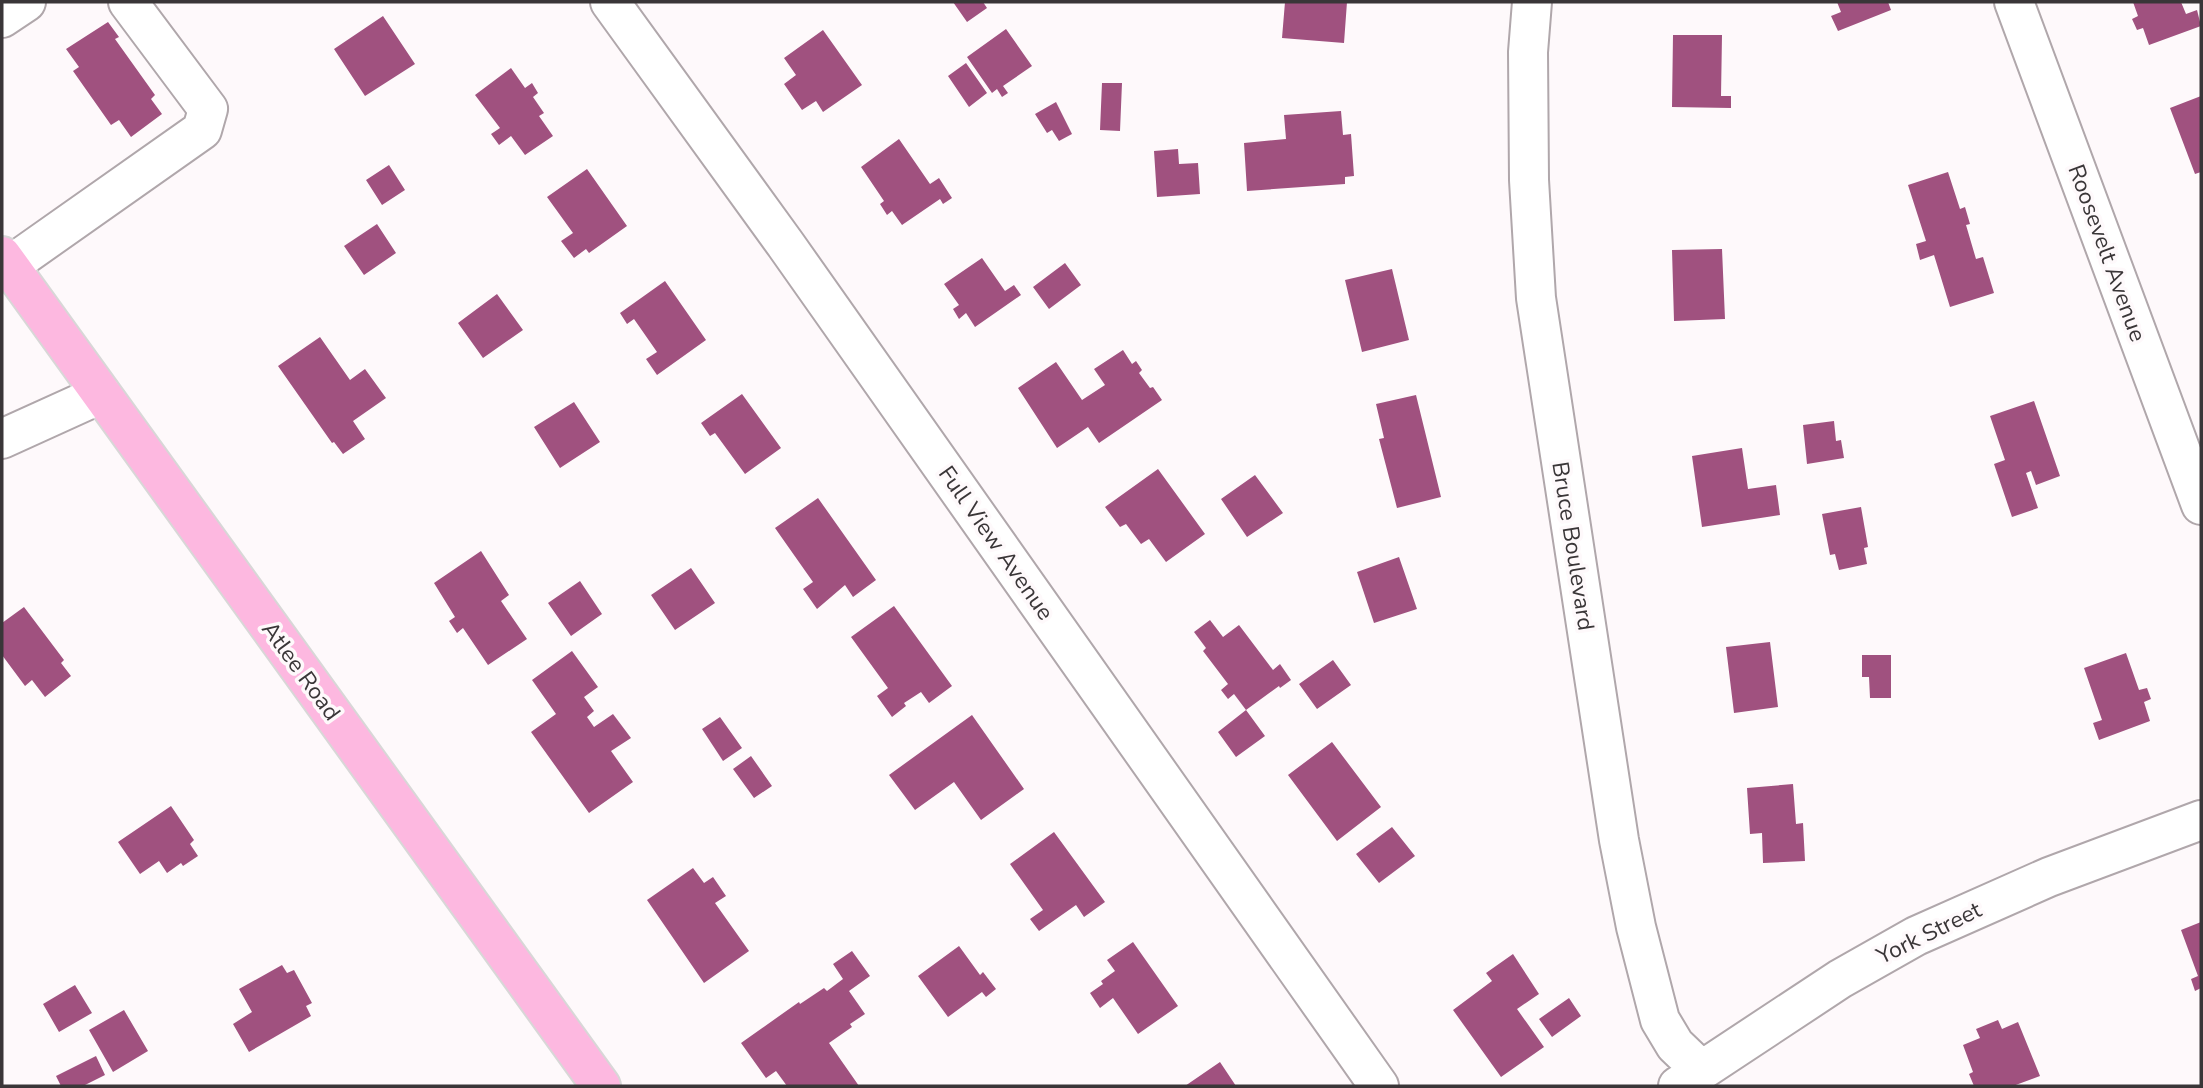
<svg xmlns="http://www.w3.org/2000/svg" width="2203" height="1088" viewBox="0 0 2203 1088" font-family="'Nunito Sans',sans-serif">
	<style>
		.building { fill: #a0517f }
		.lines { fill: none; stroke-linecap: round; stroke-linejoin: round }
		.minor-casing { stroke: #b0a7ab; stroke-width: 42 }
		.major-casing { stroke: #d8d7d7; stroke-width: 42 }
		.minor { stroke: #fff; stroke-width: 38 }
		.major { stroke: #fdb8e0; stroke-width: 38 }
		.labels { text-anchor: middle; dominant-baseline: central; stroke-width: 7; stroke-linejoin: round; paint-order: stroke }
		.street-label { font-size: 23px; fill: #3a3638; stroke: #fef9fb }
	</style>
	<rect width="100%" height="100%" fill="#fef9fb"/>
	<path class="building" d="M953,2H983L987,8L967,22Z
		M1285,2H1347L1344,43L1282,38Z
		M1837,2H1888L1891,10L1838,31L1831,16L1841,12Z
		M2133,2H2181L2186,14L2197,10L2201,26L2149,45L2143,28L2137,30L2132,19L2138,16Z
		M383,16L415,64L365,96L334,49Z
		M108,22L119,37L115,39L155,95L151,99L162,114L131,137L119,120L111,125L73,71L79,67L66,49Z
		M1006,29L1032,66L1003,86L1008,93L1002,97L997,89L992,93L967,57Z
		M823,30L862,85L823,112L816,101L802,110L784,84L796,75L784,58Z
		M1673,35H1722L1721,96H1731V108L1672,107Z
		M966,63L987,93L969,107L948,76Z
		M511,68L525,88L532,83L538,93L533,97L544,113L539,116L553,136L525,155L511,136L499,145L491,134L500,128L475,95Z
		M1102,83H1122L1120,131L1100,130Z
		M2201,96V172L2195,174L2170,108Z
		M1056,102L1072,134L1059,141L1052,130L1047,133L1035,114Z
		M1341,111L1343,135L1351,134L1354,176L1345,177V184L1247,191L1244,143L1286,139L1284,115Z
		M899,139L930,184L939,178L952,198L943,204L940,199L902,225L892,211L887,215L880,204L884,201L861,167Z
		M1178,149L1179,164L1198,163L1200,194L1157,197L1154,151Z
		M389,165L405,190L382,205L366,180Z
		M587,169L627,226L589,253L586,249L574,258L561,241L573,233L547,197Z
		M1948,172L1960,209L1965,207L1970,224L1966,225L1976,259L1983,257L1994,293L1950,307L1934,255L1920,260L1916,244L1926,241L1908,185Z
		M377,224L396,253L364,275L344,246Z
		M1722,249L1725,319L1674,321L1672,250Z
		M982,258L1005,291L1014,285L1021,295L975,327L966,313L959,319L953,309L959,305L944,284Z
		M1065,263L1081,285L1049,309L1033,287Z
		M1392,269L1409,340L1362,352L1345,280Z
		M665,281L706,340L657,375L646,359L657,352L634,319L627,324L620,313Z
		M497,294L523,330L483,358L458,323Z
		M320,337L350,380L365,369L386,398L353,421L365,439L343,454L334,442L332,443L278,366Z
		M1123,350L1132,364L1136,361L1142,370L1139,373L1150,388L1153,387L1162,400L1099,443L1088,427L1057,448L1018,388L1056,362L1082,400L1105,385L1094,369Z
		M742,394L781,448L745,474L715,433L710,436L701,423Z
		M1416,395L1441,497L1397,508L1379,439L1384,438L1376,404Z
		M2034,401L2060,476L2036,485L2031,471L2026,473L2038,508L2012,517L1994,464L2005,460L1990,416Z
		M574,402L600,442L560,468L534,427Z
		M1834,421L1836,441L1841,440L1844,458L1807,464L1803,425Z
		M1742,448L1748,489L1776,485L1780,515L1702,527L1692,456Z
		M1158,469L1205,534L1166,562L1149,539L1141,544L1126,524L1120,527L1105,507Z
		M1255,475L1283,513L1247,537L1221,499Z
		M818,498L876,580L853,597L845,585L817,609L803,589L813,582L775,528Z
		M1861,507L1868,547L1864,548L1867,564L1839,570L1835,554L1830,555L1822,514Z
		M481,551L509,595L501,601L527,639L488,665L463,628L457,633L449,621L455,617L434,583Z
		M1399,557L1417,609L1374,623L1357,572Z
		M691,568L715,603L675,630L651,595Z
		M580,581L602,614L571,636L548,603Z
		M894,606L952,686L929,703L921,692L904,703L906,706L892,717L877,696L888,688L851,637Z
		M24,607L64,660L61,663L71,676L45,697L32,680L25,686L2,655V623Z
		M1210,620L1223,637L1239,625L1273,670L1280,664L1291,680L1280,688L1279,686L1246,710L1234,694L1228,699L1221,690L1228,684L1203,651L1206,648L1194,632Z
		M1770,642L1778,707L1734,713L1726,647Z
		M572,651L598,687L584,697L594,711L587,717L594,727L613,714L631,738L611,751L633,782L589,813L531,732L556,714L532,680Z
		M2126,653L2139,690L2147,688L2151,699L2144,702L2150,721L2099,740L2093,723L2102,720L2084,668Z
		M1862,655H1891V698H1870L1869,677H1862Z
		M1333,660L1351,685L1317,709L1299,684Z
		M1246,710L1265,736L1236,757L1218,732Z
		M972,715L1024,789L981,820L954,782L915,810L889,775Z
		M720,717L742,748L723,761L702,729Z
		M1332,742L1381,807L1337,841L1288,775Z
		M751,756L772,786L754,798L733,769Z
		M1793,784L1796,824L1803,823L1805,861L1763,863L1762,833L1750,834L1747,788Z
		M171,806L194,840L190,844L198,856L183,866L181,863L167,873L159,861L140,874L118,842Z
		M1392,827L1415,856L1379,883L1356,854Z
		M1054,832L1105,902L1084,917L1076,905L1039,931L1030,919L1043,910L1010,864Z
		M693,868L704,883L713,877L726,896L715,903L749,951L704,983L647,900Z
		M2201,922V988L2195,991L2191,979L2198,976L2181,930Z
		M1133,942L1178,1006L1138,1034L1113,998L1100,1008L1090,993L1103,984L1101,981L1115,971L1107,960Z
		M959,946L980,975L983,972L996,989L986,997L982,992L948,1017L918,976Z
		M852,951L870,976L849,991L865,1014L850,1024L852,1027L829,1043L859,1086H787L776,1071L766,1078L741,1043L799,1002L800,1004L824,988L827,991L843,979L833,964Z
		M1513,954L1539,994L1517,1009L1544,1047L1501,1077L1453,1010L1492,981L1486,973Z
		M282,965L287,973L294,970L312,1003L306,1006L311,1016L249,1052L233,1024L252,1012L239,989Z
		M75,985L92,1013L59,1032L43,1004Z
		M1569,998L1581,1016L1552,1037L1539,1019Z
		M124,1010L148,1051L113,1072L89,1030Z
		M1998,1020L2002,1029L2018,1022L2040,1076L2013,1086H1974L1969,1074L1973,1072L1963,1045L1980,1038L1976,1029Z
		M96,1056L105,1075L83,1086H61L56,1076Z
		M1220,1062L1236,1086H1185Z"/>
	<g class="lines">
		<defs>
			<path id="minor" d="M610,2L786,245L1379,1086
				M1532,2L1528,52L1529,180L1536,298L1619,840L1636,927L1660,1020L1675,1045L1701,1070
				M2014,2L2201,505
				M2,18L26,2
				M9,266L202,130L208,109L128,2
				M2,439L101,394
				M1678,1086L1840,979L1916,936L2049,877L2201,820"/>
			<path id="major" d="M2,256L601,1086"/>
		</defs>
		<use href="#minor" class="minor-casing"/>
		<use href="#major" class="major-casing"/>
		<use href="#minor" class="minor"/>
		<use href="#major" class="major"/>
	</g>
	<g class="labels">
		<g class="street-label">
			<text transform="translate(2107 253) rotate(70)">Roosevelt Avenue</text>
			<text transform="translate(996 543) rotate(55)">Full View Avenue</text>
			<text transform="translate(1573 546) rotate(81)">Bruce Boulevard</text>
			<text transform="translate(301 671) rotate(54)">Atlee Road</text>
			<text transform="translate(1929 933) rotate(-26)">York Street</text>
		</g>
	</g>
	<rect width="2203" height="1088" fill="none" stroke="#3a3638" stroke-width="7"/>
</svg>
